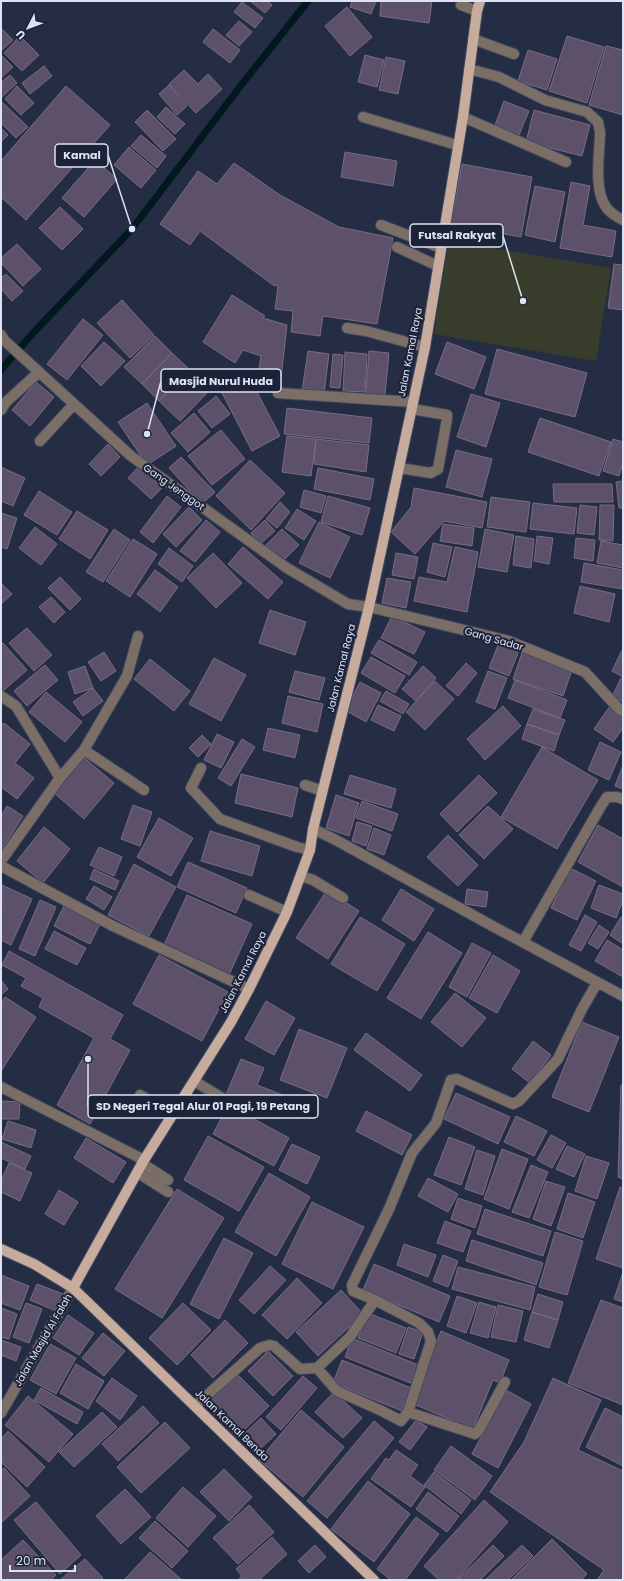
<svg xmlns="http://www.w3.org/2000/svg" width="624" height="1581" viewBox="0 0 624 1581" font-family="Poppins,sans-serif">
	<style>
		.green { fill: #383e2b }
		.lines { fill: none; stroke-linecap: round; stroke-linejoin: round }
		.stream { stroke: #01181f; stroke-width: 7 }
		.building { fill: #5d5069; stroke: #796b86 }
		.minor-casing { stroke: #424a60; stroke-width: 12 }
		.major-casing { stroke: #424a60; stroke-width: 12 }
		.minor { stroke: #7b6e67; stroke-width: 10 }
		.major { stroke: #c7ac9e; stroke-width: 10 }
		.labels { text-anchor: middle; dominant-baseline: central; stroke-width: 4; stroke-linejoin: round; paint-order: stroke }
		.street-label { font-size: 10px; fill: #dde3f2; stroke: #1c2339 }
		.leader { fill: none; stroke: #dde3f2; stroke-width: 1.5 }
		.callout-dot { fill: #dde3f2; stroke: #1c2339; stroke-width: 1.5 }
		.callout { fill: #1c2339; stroke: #dde3f2; stroke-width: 1.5 }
		.callout-label { font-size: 11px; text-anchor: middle; font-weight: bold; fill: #dde3f2 }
	</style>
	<rect width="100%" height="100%" fill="#252d44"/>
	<path class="green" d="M449,241L611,268L596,361L434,334Z"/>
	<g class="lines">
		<path class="stream" d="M1,370L34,332L132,229L242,84L308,1"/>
	</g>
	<path class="building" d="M250,1H267L272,5L265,13Z
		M352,1H376L371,14L350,7Z
		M381,1H432L429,23L380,16Z
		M242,2L263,18L255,28L234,12Z
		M347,7L372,37L350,56L325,26Z
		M239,21L252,32L239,46L226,35Z
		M1,28L13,40L1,51Z
		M213,29L240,50L230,63L203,42Z
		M20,36L39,55L22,71L4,53Z
		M567,36L604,47L587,103L549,91Z
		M606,46L623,50V115L589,105Z
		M528,50L557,59L547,90L518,81Z
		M1,55L13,67L1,78Z
		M365,55L384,60L377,87L358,82Z
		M386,57L405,61L398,94L379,90Z
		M44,66L52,76L30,94L22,83Z
		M184,70L198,84L208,74L222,89L196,113L169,84Z
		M10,75L17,83L1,98V82Z
		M169,85L187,106L177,115L159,94Z
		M17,86L34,103L21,115L5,99Z
		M66,86L110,125L26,220L1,197V161Z
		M1,101L28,127L16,138L1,123Z
		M504,101L529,111L519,135L495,125Z
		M166,107L185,124L175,134L157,117Z
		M147,110L176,139L163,151L135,122Z
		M534,110L590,125L582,156L526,142Z
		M1,128L8,135L1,142Z
		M141,135L166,156L157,168L131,146Z
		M129,147L156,170L141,188L114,165Z
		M345,152L397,161L393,186L341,177Z
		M95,160L117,179L84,217L62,198Z
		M234,163L280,195L339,227L393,238L377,324L323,316L320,336L291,332L293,311L275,309L278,286L273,285L200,231L190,245L160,224L198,171L217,184Z
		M462,164L532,177L521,237L451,224Z
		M571,182L590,186L583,225L616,231L612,257L560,248Z
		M535,186L565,192L555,242L525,235Z
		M60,207L83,229L62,250L39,228Z
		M17,244L41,269L23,286L1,263V258Z
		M614,264L623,265V310L608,308Z
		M6,274L23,291L12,301L1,289V278Z
		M232,295L265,316L263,318L287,325L281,378L258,376L261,356L243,350L235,363L203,342Z
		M122,300L154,335L130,358L97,323Z
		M83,319L103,335L67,380L47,364Z
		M155,336L172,353L142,384L124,367Z
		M104,342L125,361L101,386L81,366Z
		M447,342L486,357L474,389L435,374Z
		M497,349L587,373L575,417L485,394Z
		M308,351L329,354L324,394L302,391Z
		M369,351L389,353L385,395L366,393Z
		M345,352L367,354L365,392L343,391Z
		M172,353L190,370L159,401L142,384Z
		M333,354L343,355L340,388L330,387Z
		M190,370L210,390L180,421L159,401Z
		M247,373L280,436L252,451L219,387Z
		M36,382L54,397L30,426L12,410Z
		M471,394L500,403L486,447L457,437Z
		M216,396L230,414L212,428L198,411Z
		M147,403L176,446L147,465L118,422Z
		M287,408L372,418L369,443L284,434Z
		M194,413L210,432L188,452L171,433Z
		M540,418L611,442L599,476L528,452Z
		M221,430L245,459L212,485L188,456Z
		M287,436L316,439L311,476L282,472Z
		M316,439L369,445L366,472L314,464Z
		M613,439L623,442V463L619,476L603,471Z
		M108,444L120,457L101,476L89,464Z
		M456,450L492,459L482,497L446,487Z
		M181,457L215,492L202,504L169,468Z
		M250,460L285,493L251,530L216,496Z
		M139,466L162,488L151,499L128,478Z
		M1,467L25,478L13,506L1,501Z
		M318,468L374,479L370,500L314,489Z
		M623,481V508H619L616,482Z
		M553,484H612L613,502H554Z
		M414,488L487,502L482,528L444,521L415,554L391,532L411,507Z
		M304,490L326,496L321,513L300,507Z
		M39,491L72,512L57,535L24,515Z
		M167,496L181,507L153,543L140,532Z
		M328,496L370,508L362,535L321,522Z
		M491,497L530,502L526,532L487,527Z
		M280,502L290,512L277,528L266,519Z
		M533,503L577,508L574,534L530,529Z
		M580,505L597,507L594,535L577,533Z
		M600,505H614L613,541L599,540Z
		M189,507L202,520L176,547L163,534Z
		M297,509L316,521L304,540L285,528Z
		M77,511L108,530L90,559L59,539Z
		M1,513L17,518L7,549L1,547Z
		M206,520L220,532L195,562L180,551Z
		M265,520L275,531L260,544L251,533Z
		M319,522L350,537L330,578L299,563Z
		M443,524L474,528L472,546L440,541Z
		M35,527L57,544L41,565L19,548Z
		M114,529L130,540L103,582L86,572Z
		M282,529L299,545L282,562L266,545Z
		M485,529L514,535L507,572L478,567Z
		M516,536L534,539L531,568L513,565Z
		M537,536L553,538L549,564L534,561Z
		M576,538L595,540L593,561L574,558Z
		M133,539L157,554L130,597L106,581Z
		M601,541L623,545V568L597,563Z
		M433,543L452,547L445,577L427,572Z
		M243,547L283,582L268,599L228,564Z
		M455,547L478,552L467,612L414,601L419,577L447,582Z
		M169,548L193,566L182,582L158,564Z
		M213,553L242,583L216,608L187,578Z
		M396,553L418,557L414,579L392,575Z
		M584,563L623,570V589L581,582Z
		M155,570L178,587L160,612L137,594Z
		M60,577L81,599L70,610L48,588Z
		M387,578L411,582L406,608L382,603Z
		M1,583L12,594L1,604Z
		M580,586L615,594L609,622L574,613Z
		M51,597L65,612L54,623L39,607Z
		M270,610L306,622L295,655L259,643Z
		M392,616L425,632L414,654L381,638Z
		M27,628L52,655L34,671L9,643Z
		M379,640L417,662L409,675L371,653Z
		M500,640L520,648L509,676L489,668Z
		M3,643L27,670L3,691L1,689V645Z
		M523,650L573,667L563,696L513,679Z
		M622,650L623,651V677L612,671Z
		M104,652L116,671L101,681L88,662Z
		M371,657L405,676L395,693L361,673Z
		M214,658L246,675L221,721L189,704Z
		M150,659L190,691L174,711L134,679Z
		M466,663L477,673L458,696L446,686Z
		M45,665L58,680L27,706L14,691Z
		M85,666L93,688L75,694L68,672Z
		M423,666L436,678L416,701L402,689Z
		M295,671L325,678L319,700L289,692Z
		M488,671L507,678L495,709L476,702Z
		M621,678L623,679V702L612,697Z
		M515,680L567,700L560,718L508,698Z
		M435,681L454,699L425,730L406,712Z
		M360,682L381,693L366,722L345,710Z
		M93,688L103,701L83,716L73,702Z
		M386,691L409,704L403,714L380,701Z
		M46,692L82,722L65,742L29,712Z
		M288,696L323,704L317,732L282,723Z
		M378,705L401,716L394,731L371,720Z
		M503,706L521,726L485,760L467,739Z
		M610,706L623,715V728L613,742L594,729Z
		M533,709L565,720L559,735L527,724Z
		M4,723L30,744L15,763L34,778L17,799L1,787V726Z
		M527,724L559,735L554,751L522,739Z
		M268,728L300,735L295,758L263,750Z
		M217,734L234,742L221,768L204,760Z
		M202,735L211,744L198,757L189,748Z
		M242,739L255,747L231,786L218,778Z
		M600,742L621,752L609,780L588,770Z
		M542,747L598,780L557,849L501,817Z
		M82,756L114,783L84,819L53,792Z
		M623,765V789L615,786Z
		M241,774L298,788L292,817L235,803Z
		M350,775L396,789L391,808L344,794Z
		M479,775L497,793L457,832L440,814Z
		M336,795L359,803L349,836L326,828Z
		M362,801L398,814L392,831L356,818Z
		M133,805L152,812L140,846L121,839Z
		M7,806L23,816L1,851V816Z
		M488,806L513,829L484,859L459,835Z
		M159,818L193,838L171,876L137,857Z
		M357,822L372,826L366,846L352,841Z
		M598,825L623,839V887L578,862Z
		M44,827L70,849L43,883L17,861Z
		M374,828L391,835L384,855L367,849Z
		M210,831L260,846L252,876L201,861Z
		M448,835L478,865L458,886L427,857Z
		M99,847L122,857L114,876L90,865Z
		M188,862L247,888L236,913L177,887Z
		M134,864L176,887L149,936L108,915Z
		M570,868L596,881L577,920L551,908Z
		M94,869L119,881L115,890L90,879Z
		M2,885L32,899L11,945L1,940Z
		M599,885L623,894V900L616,918L591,908Z
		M94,886L112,897L104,910L86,899Z
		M401,889L434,909L414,941L382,920Z
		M467,889L488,892L486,907L465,904Z
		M327,890L359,911L328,959L296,938Z
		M187,895L252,924L229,975L164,945Z
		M40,900L56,907L35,956L19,949Z
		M64,906L100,924L90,944L54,926Z
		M585,915L597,922L581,951L569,945Z
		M360,917L405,944L377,991L331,964Z
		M621,917L623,919V944L610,935Z
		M599,925L609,932L598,949L588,943Z
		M54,931L86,948L77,965L45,949Z
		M428,932L462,953L421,1019L387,998Z
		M607,940L623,950V977L595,961Z
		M472,943L491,953L467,997L449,987Z
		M9,951L123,1015L110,1039L130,1050L90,1124L57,1105L94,1038L39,1007L43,998L21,986L26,978L2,965Z
		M159,955L228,992L202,1041L133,1004Z
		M493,955L520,971L497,1013L469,998Z
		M1,980L8,989L1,995Z
		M455,993L486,1018L462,1047L431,1022Z
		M5,997L36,1017L1,1071V1003Z
		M266,1001L295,1018L274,1055L245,1039Z
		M582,1022L619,1037L589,1112L552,1097Z
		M299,1029L347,1048L327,1098L280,1080Z
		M366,1033L422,1075L410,1091L354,1050Z
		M533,1041L551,1055L530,1083L512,1069Z
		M241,1059L264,1068L257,1085L288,1097L280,1118L225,1097Z
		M621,1085H623V1179L618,1177Z
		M456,1093L510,1117L498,1144L444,1119Z
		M1,1101L20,1102L19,1119H1Z
		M228,1105L289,1138L274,1166L213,1134Z
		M366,1111L412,1135L402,1155L356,1131Z
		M516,1116L547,1131L534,1156L504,1142Z
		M8,1121L36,1130L31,1148L2,1139Z
		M551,1135L566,1143L552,1168L537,1160Z
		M208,1136L264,1167L239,1211L184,1180Z
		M449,1137L475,1147L461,1185L434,1175Z
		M86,1138L126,1162L113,1183L74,1158Z
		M1,1142L31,1156L25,1169L1,1158Z
		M292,1144L320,1157L307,1184L279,1170Z
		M567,1146L585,1154L574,1177L556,1169Z
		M502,1149L528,1159L509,1209L484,1199Z
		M477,1150L495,1156L483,1195L465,1189Z
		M586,1156L609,1163L597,1199L575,1191Z
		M9,1163L32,1173L20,1201L1,1192V1181Z
		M531,1165L548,1172L529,1218L512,1212Z
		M269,1173L310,1197L276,1256L235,1232Z
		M428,1178L458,1194L448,1212L418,1196Z
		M546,1181L565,1187L551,1226L533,1219Z
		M620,1187L623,1188V1268L596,1259Z
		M177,1189L224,1218L162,1318L115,1289Z
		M59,1190L78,1202L64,1225L45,1214Z
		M568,1193L595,1202L583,1238L557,1229Z
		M458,1198L482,1206L475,1228L451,1219Z
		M312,1202L364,1227L333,1289L282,1264Z
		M485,1209L551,1231L543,1256L477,1234Z
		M445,1221L471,1231L463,1252L437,1243Z
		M555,1232L583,1241L567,1295L539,1287Z
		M224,1238L253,1253L219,1319L190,1304Z
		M472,1240L543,1263L536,1285L466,1261Z
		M404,1244L436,1255L428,1277L397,1265Z
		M443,1255L458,1261L448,1287L433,1281Z
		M374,1264L450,1296L439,1322L363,1290Z
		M270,1266L286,1280L254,1314L239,1300Z
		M458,1267L535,1287L530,1310L452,1289Z
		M623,1272V1302L614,1299Z
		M1,1275L29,1286L20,1310L1,1303Z
		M297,1278L322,1303L287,1339L262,1315Z
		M37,1284L63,1294L56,1311L30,1300Z
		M341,1290L363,1314L318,1356L296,1332Z
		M538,1294L563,1302L558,1320L532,1312Z
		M457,1296L477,1303L466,1333L447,1326Z
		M601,1300L623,1308V1405L568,1383Z
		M479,1302L496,1307L488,1338L470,1333Z
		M26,1303L42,1309L29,1343L13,1337Z
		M183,1303L211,1330L177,1365L149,1338Z
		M498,1305L523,1311L516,1342L491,1337Z
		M1,1308L17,1314L9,1339L1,1337Z
		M532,1312L558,1320L549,1348L524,1340Z
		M368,1313L406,1328L396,1353L358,1338Z
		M68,1315L94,1333L79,1355L53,1338Z
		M225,1320L248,1343L213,1378L191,1355Z
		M408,1327L423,1332L414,1359L399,1354Z
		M441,1331L509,1360L500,1383L493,1380L473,1429L411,1403Z
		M103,1333L125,1351L104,1376L82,1358Z
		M352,1338L421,1366L413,1384L345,1357Z
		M1,1340L21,1347L16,1361L1,1355Z
		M50,1344L76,1358L56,1394L30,1380Z
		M268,1351L293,1376L273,1396L248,1371Z
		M342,1360L411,1388L402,1411L333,1383Z
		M76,1364L104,1381L88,1409L60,1393Z
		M238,1375L269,1406L237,1437L206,1406Z
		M303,1376L317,1388L281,1430L266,1417Z
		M112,1378L137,1396L120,1420L96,1401Z
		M553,1378L601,1400L578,1450L623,1471V1580H597L604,1570L490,1492L524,1442Z
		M41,1388L83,1412L77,1424L34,1400Z
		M506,1390L531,1404L498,1468L472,1454Z
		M334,1392L362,1418L343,1438L315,1412Z
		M28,1396L73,1434L49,1462L5,1425Z
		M143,1406L159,1423L118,1461L102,1444Z
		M605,1408L623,1417V1466L586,1447Z
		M301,1410L344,1447L303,1497L259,1460Z
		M102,1412L117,1427L74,1467L59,1452Z
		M261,1418L276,1434L258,1451L243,1435Z
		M416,1420L427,1427L410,1450L399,1442Z
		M374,1421L394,1438L327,1518L307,1501Z
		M165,1422L190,1448L141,1493L117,1467Z
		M8,1431L45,1467L27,1487L1,1462V1439Z
		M451,1446L492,1476L475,1500L434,1470Z
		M396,1450L418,1465L410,1476L425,1487L411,1507L371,1479L386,1458L389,1460Z
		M4,1468L30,1496L1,1523V1471Z
		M224,1469L252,1497L229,1521L200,1492Z
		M434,1472L471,1500L461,1514L424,1485Z
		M368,1481L410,1514L374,1562L331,1529Z
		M183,1487L216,1516L188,1547L156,1518Z
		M125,1489L151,1517L121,1544L96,1516Z
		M428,1492L459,1516L447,1532L416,1509Z
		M484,1500L508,1522L456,1580H439L424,1566Z
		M36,1502L81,1555L60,1574L14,1520Z
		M249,1505L274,1532L238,1564L213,1538Z
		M416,1517L439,1534L405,1580H391L377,1569Z
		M155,1521L188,1551L172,1568L139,1538Z
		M272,1537L287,1554L259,1580H238L242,1576L236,1569Z
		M552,1539L587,1574L581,1580H511Z
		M23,1540L56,1575L51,1580H1V1560Z
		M315,1545L326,1557L309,1573L298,1561Z
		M493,1545L504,1556L480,1580H457Z
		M522,1545L533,1556L508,1580H485Z
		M150,1552L182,1580H124Z
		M85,1559L103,1578L101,1580H60Z"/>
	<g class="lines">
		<defs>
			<path id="minor" d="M461,5L477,11
				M473,39L514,54
				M469,69L499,77L545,100L587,112L598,122L600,132C600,153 593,189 606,207C610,213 617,217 623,220
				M363,117L457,145
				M463,117L566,162
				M381,225L441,248
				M397,247L438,266
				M347,328L366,331L425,347
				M1,335L5,341L28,362L131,456L287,568L348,604L369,607L509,641L585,672L619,709L623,711
				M278,393L413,402
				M1,410L6,402L39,372
				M40,441L74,404
				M399,468L431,473L438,469L447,419V415L412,409
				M1,696L16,706L60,778
				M84,750L144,790
				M201,768L191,788L220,819L297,847L310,850
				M305,785L322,791
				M313,829L334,839L487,923L623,996
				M1,861L60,778L84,750L127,676L138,636
				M1,866L113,926L249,989
				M301,876L313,880L343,898
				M249,895L287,912
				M523,942L601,806L607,797H617L623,799
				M194,1081L247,1113
				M1,1087L144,1160
				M140,1095L174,1114
				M143,1164L168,1180
				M138,1173L168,1192
				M317,1368L337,1391L380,1410L401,1421L408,1412L475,1434L479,1430L505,1382
				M195,1406L260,1348L270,1345L274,1346L300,1369L317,1368L350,1337L375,1300
				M408,1412L431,1341L428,1332L419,1323L375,1300L353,1291L352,1285L389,1209L412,1153L436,1123L451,1080L457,1079L513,1104L519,1101L558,1059L582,1009L597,983
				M1,1413L73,1288"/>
			<path id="major" d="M1,1249L34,1264L73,1288L374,1580
				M73,1288L144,1160L231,1022L249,989L287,912L310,850L313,829L369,607L425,347L463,117L477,11L480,1"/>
		</defs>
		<use href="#minor" class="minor-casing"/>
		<use href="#major" class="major-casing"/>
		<use href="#minor" class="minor"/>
		<use href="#major" class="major"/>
	</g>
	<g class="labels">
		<g class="street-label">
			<text transform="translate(410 352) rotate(-79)">Jalan Kamal Raya</text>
			<text transform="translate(174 487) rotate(35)">Gang Jenggot</text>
			<text transform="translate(494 639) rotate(16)">Gang Sadar</text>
			<text transform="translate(341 668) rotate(-76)">Jalan Kamal Raya</text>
			<text transform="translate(243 972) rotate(-63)">Jalan Kamal Raya</text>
			<text transform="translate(43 1340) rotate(-60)">Jalan Masjid Al Falah</text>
			<text transform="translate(232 1425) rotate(44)">Jalan Kamal Benda</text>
		</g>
	</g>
	<path class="leader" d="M132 229L108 155M523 301L503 236M147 434L161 381M88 1059L88 1106"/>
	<g class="callout-dot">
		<circle cx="132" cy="229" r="4"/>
		<circle cx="523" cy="301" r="4"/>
		<circle cx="147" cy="434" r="4"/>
		<circle cx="88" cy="1059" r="4"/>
	</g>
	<g class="callout">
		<rect x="55" y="144" width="53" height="23" rx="4"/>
		<rect x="410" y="224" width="93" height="23" rx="4"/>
		<rect x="161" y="369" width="120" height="23" rx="4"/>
		<rect x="88" y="1095" width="230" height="23" rx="4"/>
	</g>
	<g class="callout-label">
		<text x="82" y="159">Kamal</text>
		<text x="457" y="239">Futsal Rakyat</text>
		<text x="221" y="385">Masjid Nurul Huda</text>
		<text x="203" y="1110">SD Negeri Tegal Alur 01 Pagi, 19 Petang</text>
	</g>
	<rect width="624" height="1581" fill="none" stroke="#dde3f2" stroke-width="4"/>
	<g transform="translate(28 28) rotate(228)" stroke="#1c2339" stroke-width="3" paint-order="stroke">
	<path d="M0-3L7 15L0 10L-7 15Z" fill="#dde3f2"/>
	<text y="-6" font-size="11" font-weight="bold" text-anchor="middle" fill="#dde3f2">U</text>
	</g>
	<path d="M10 1565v6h65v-6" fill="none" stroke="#dde3f2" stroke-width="2"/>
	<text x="16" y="1565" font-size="12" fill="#dde3f2" stroke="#1c2339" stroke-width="3" paint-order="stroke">20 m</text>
</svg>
